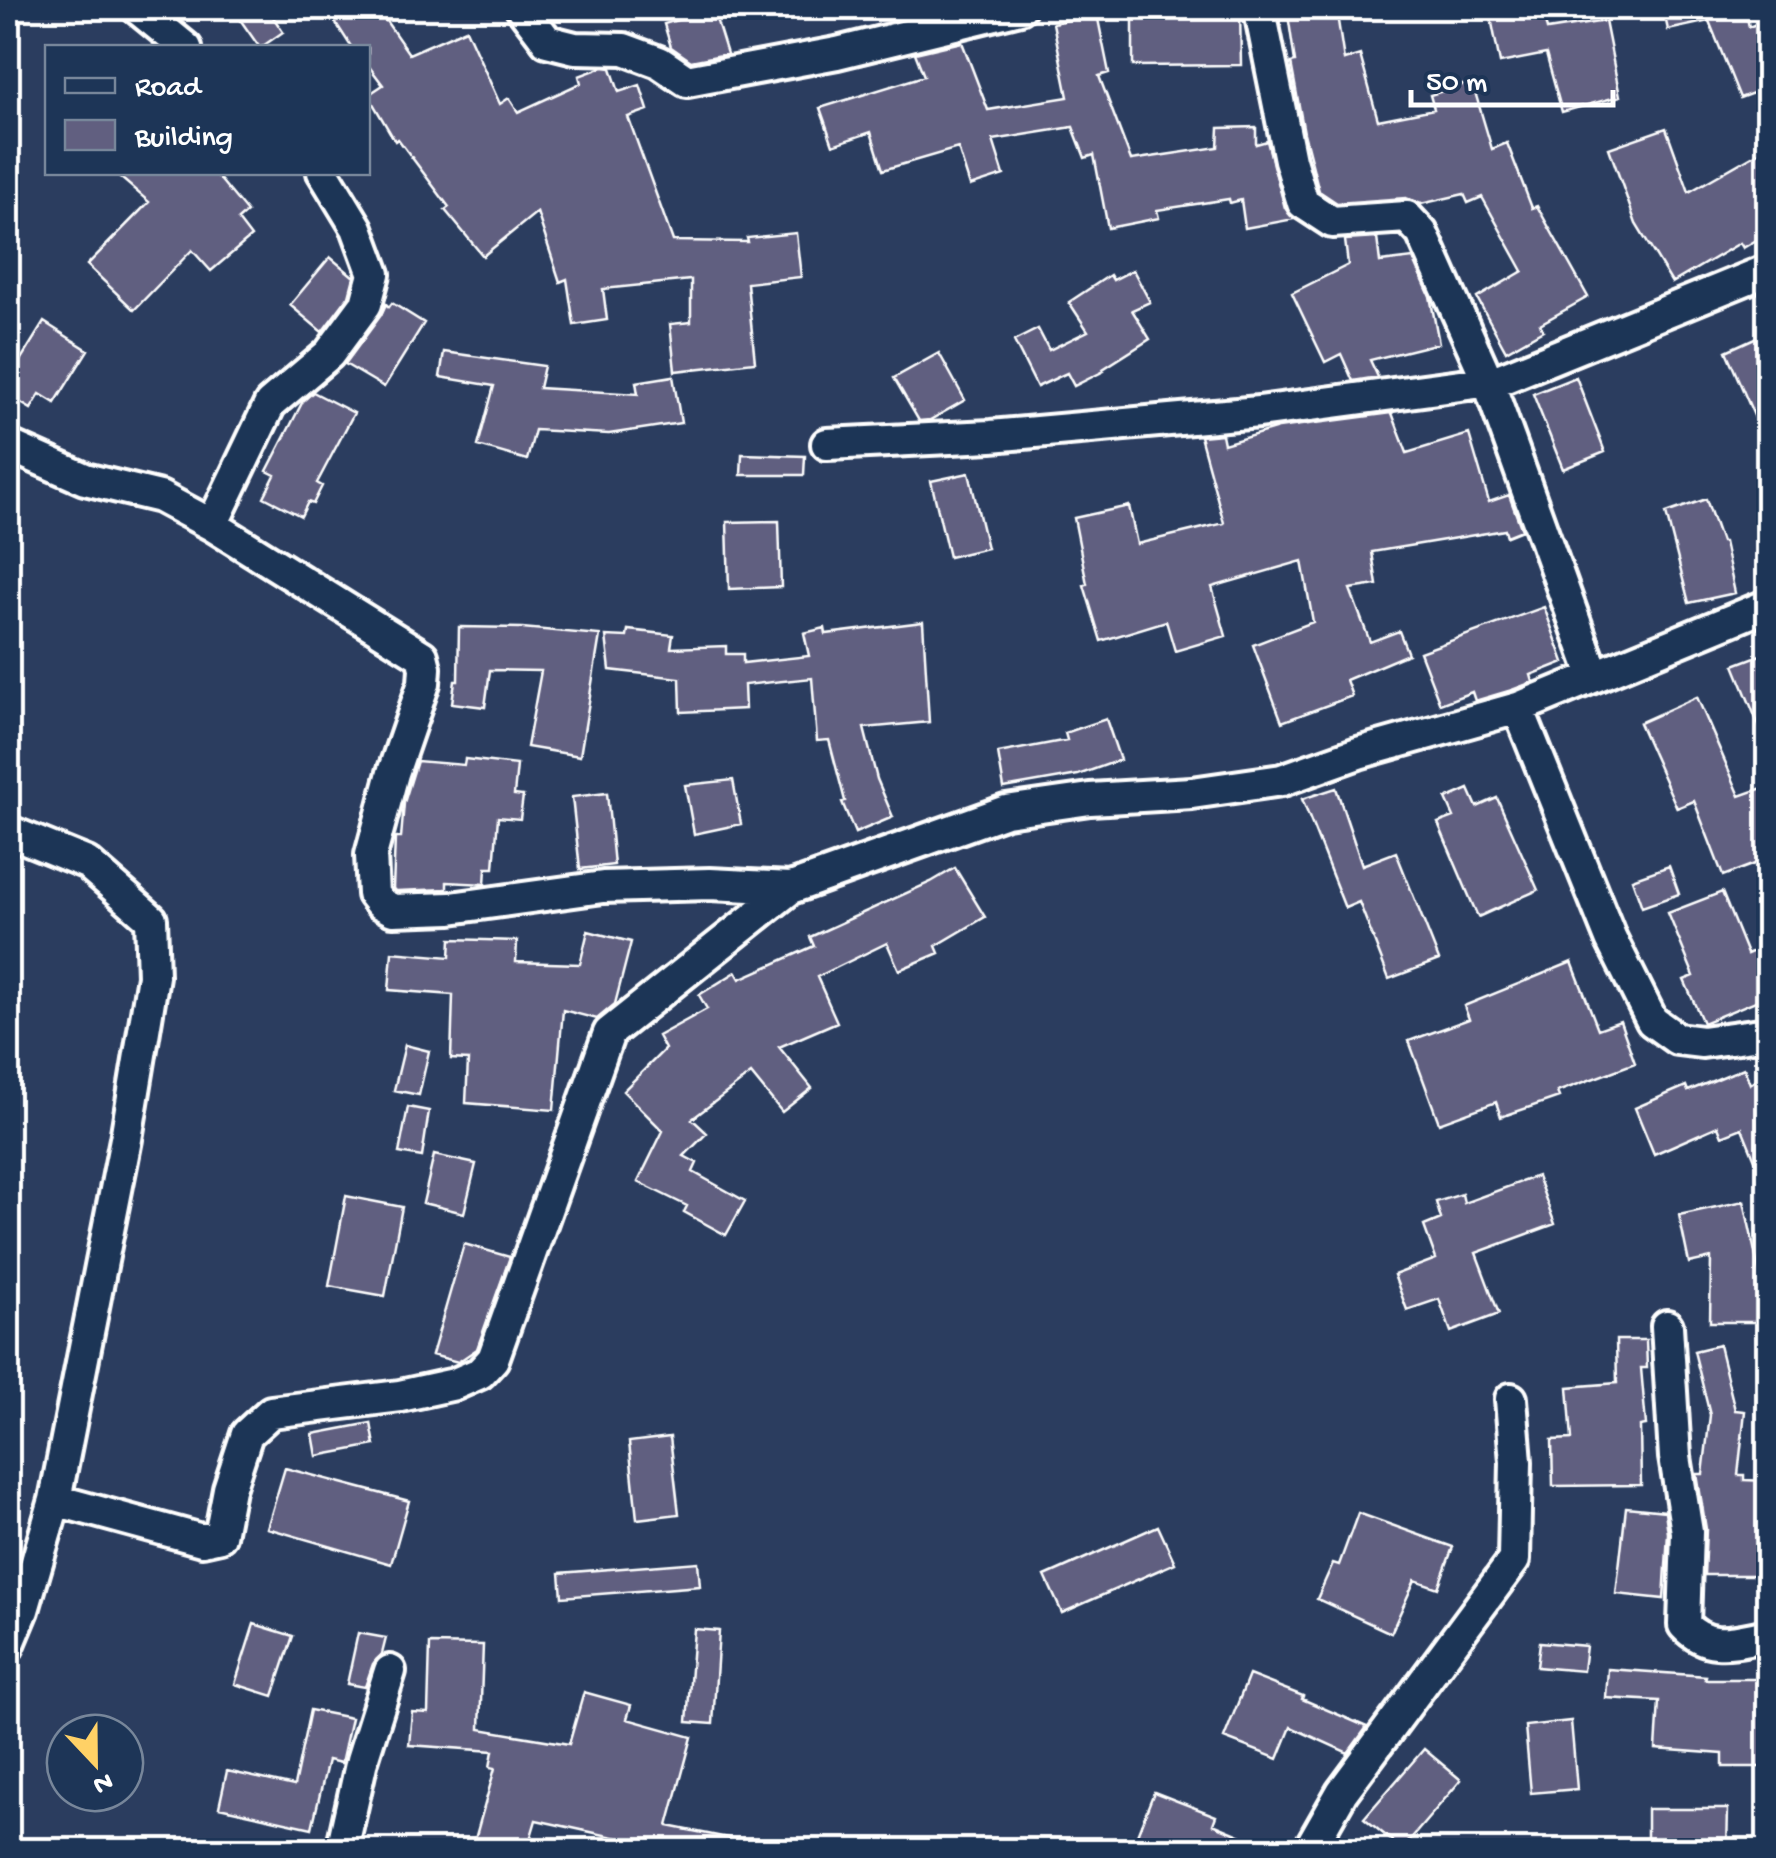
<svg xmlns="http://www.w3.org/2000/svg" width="1776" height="1858" viewBox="0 0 1776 1858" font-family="'Gochi Hand',sans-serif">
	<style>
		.building { fill: #615f80; stroke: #fff; stroke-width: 2.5 }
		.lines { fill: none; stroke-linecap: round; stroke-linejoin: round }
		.street-casing { stroke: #fff; stroke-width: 38 }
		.street { stroke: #1d3557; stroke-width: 30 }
	</style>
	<rect width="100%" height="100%" fill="#2b3d5f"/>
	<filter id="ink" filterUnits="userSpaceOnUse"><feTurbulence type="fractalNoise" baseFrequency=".01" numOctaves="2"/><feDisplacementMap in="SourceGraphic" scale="20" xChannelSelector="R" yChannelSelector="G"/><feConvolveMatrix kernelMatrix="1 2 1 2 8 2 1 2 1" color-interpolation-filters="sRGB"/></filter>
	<g filter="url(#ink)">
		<path class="building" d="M232,8H267L283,32L260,48Z
			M348,8H377L409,54L466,29L500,104L509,98L518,112L581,83L579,76L603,67L611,68L619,92L640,85L648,110L628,117L673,241L748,242L747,238L796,233L801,277L747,283L755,362L675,371L670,324L691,322V280L603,289L607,320L574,325L567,279L560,282L537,212L483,256L445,210L449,207L398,139L395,141L368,95L383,85L368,65V48H352L332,17Z
			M1133,8H1240L1241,65L1133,66Z
			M1287,8H1336L1344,60L1360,55L1378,120L1434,109L1430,95L1472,82L1492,149L1507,143L1532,208L1537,206L1588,297L1540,324L1543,330L1506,351L1477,298L1523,271L1482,197L1468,203L1464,194L1421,204L1406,198L1337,203L1319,191L1304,133L1291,63L1295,62Z
			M1489,8H1542L1547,30L1605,21L1620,96L1562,112L1546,54L1500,63Z
			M1663,8H1745L1749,27L1768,19V122L1753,93L1740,98L1709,21L1668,30Z
			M713,9L727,54L691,61L671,47L664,24Z
			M1097,14L1109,73L1099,76L1131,160L1218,147L1219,128L1256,127V144L1267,141L1285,208L1294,219L1245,228L1241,200L1230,203L1229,199L1157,210L1159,218L1108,228L1094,155L1085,158L1073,127L993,140L1004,175L970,186L958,148L883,170L871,132L833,145L820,108L924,76L915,53L962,42L988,110L1068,97L1053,23Z
			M1666,128L1689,192L1768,147V233L1743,248L1740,243L1672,283L1636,224L1609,148Z
			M114,172H214L247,212L238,220L251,237L211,271L192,250L134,310L87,265L149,202Z
			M1377,238L1380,262L1413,258L1430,296L1439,343L1370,360L1378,377L1353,381L1341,354L1325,362L1292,293L1348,265L1345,240Z
			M330,257L354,277L349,296L322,332L290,305Z
			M1133,270L1150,302L1132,310L1150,339L1103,369L1104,371L1074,386L1067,373L1037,387L1014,341L1038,329L1049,350L1088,331L1069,302L1110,275L1113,280Z
			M392,303L424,323L384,387L345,364L381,315L386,304L389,307Z
			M44,322L88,350L55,403L40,394L31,409L8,395V380Z
			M1768,332V448L1726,351Z
			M444,352L544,366L539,388L638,394L636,382L673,376L681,423L609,434L535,430L527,460L478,446L494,386L440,377Z
			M939,353L965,400L930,420L919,421L894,378Z
			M1576,377L1605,452L1563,469L1533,394Z
			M313,392L354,413L317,483L322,486L313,504L308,502L301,516L264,497L275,475L267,471L303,401Z
			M1392,413L1407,453L1469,434L1489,502L1509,495L1522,530L1507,536L1505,530L1372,552L1377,585L1350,589L1370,642L1399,631L1408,654L1346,680L1352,696L1282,722L1253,645L1313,622L1302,561L1212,587L1226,636L1175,651L1166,621L1101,641L1084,585L1087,584L1074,518L1129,506L1137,544L1224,523L1200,436L1222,434L1224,444L1278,428Z
			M742,454L805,456L804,475H741Z
			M969,473L987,548L949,557L931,481Z
			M1706,499L1721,542H1724L1735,593L1689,603L1666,513Z
			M779,521L781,587L729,589L727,522Z
			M1544,607L1564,662L1531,675L1533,682L1512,690L1475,701L1472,692L1440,704L1420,652Z
			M923,622L929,722L864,728L877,779L893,817L855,833L842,802L845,801L829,740L817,741L812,678L744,685L745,709L681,712L680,678L610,670L606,636L627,637L628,630L673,635L671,648L726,646V654H743V663L809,656L804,633L825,628L826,634Z
			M459,627L522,628L600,635L580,756L527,747L541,671L490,670L485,707L452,703L455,681H458Z
			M1768,652V748L1734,665Z
			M1697,697L1740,796L1768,786V859L1723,876L1694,801L1677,808L1639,723Z
			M1106,719L1120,760L1078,775L1004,788L998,753L1067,740L1065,733Z
			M465,759L517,765L514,795L523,796L520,819L498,817L494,868H486L485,884L447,882V889L397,891L393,889L395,838H401L404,803L417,761L464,765Z
			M733,780L741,824L694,834L685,785Z
			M1336,788L1362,865L1396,852L1439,960L1389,979L1359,902L1345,908L1302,799Z
			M1469,789L1477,807L1497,798L1538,890L1478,917L1438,823L1454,817L1446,799Z
			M607,793L614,865L580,869L572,797Z
			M1669,866L1679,894L1642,907L1632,879Z
			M955,868L985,917L936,946L939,953L899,970L887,943L817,977L837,1022L779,1047L812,1088L782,1112L751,1074L692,1119L707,1133L684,1156L697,1163L693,1172L745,1201L726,1235L684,1212L687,1206L638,1182L663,1131L623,1091L665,1049L658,1036L707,1009L699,995L736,972L740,979L814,946L810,937L931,882Z
			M1722,892L1747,954L1768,945V996L1703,1023L1684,980L1694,976L1668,913Z
			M588,931L631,942L615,1004L597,1019L563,1010L554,1110L466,1103L468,1060L451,1059L453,995L389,990L392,952L450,957L451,939L517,941L516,962L580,964Z
			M1572,962L1598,1029L1620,1021L1635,1063L1557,1092L1559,1097L1501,1117L1496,1102L1439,1123L1409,1041L1469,1019L1464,1006Z
			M405,1045L429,1051L419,1095L394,1090Z
			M1744,1068L1750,1084L1768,1073V1192L1742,1128L1722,1136L1718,1126L1654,1154L1635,1108L1686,1086L1688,1091Z
			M408,1107L429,1111L422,1157L399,1153Z
			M434,1155L476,1164L464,1213L423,1203Z
			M1537,1176L1555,1224L1476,1253L1499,1314L1451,1332L1439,1299L1407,1310L1394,1275L1436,1259L1424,1226L1441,1219L1436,1202L1462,1194L1464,1203Z
			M346,1196L402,1207L385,1296L329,1286Z
			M1744,1201L1760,1276H1768V1322H1710L1711,1258L1689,1263L1679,1215Z
			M464,1244L510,1257L477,1349L458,1362L432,1355Z
			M1616,1340H1646L1647,1368H1641L1646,1425L1640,1426L1641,1485L1553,1486L1552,1440L1572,1439L1568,1387L1617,1383Z
			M1719,1345L1735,1410L1745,1411L1738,1475H1744V1480L1768,1481V1575H1704L1706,1529L1697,1474H1703L1710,1415L1694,1351Z
			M371,1423L375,1445L317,1456L313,1434Z
			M670,1437L679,1514L637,1519L629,1442Z
			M285,1468L409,1501L391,1564L267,1528Z
			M1626,1507L1665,1511L1668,1533L1664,1599L1616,1594Z
			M1358,1513L1453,1547L1438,1588L1415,1580L1391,1633L1317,1599L1333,1563L1339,1565Z
			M1158,1526L1175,1563L1062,1613L1045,1576Z
			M698,1562L700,1586L562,1597L560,1573Z
			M254,1624L293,1636L273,1696L235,1684Z
			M694,1629L719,1631L713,1724L687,1722Z
			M358,1633L386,1638L382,1654L373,1664L365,1687L347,1684Z
			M1540,1642L1586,1646L1583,1671L1537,1667Z
			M430,1644L483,1645L480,1729L569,1744L584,1692L631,1705L627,1719L692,1737L668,1826L738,1840L737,1850H616L618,1838L536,1820L527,1850H472L495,1768L490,1767L493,1751L409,1745L412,1712L428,1713Z
			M1608,1669L1706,1676L1705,1679H1768V1767H1723V1754L1656,1749L1659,1701L1606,1698Z
			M1249,1675L1303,1696L1302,1699L1367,1727L1348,1753L1291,1727L1278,1759L1224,1738Z
			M310,1710L351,1718L341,1763L328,1760L312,1828L219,1807L227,1771L294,1786Z
			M1571,1721L1577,1789L1531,1793L1525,1726Z
			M1424,1749L1461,1780L1402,1849L1364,1818Z
			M1154,1792L1216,1816L1213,1824L1275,1850H1131Z
			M1647,1809H1728L1727,1850H1647Z"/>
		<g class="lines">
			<defs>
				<path id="street" d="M137,8L186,48
					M522,8L547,41L575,48L624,49L659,62L687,81L837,53L1020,8
					M1265,8L1261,16L1290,160L1303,203L1332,222L1407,217L1422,233L1488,381L1594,675
					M827,444L991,436L1259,412L1498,380L1768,270
					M8,445L85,479L160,497L212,525L422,656L425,668L424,683L393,773L371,855L373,894L380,903L393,910L451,908L603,887L710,884L791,888L1006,811L1090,799L1192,793L1282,780L1358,753L1518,708
					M212,525L270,404L329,354L366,304L374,274L357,228L323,172
					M1768,605L1518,708L1611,939L1652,1021L1677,1039L1702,1042L1768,1033
					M8,831L87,863L151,919L153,976L126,1139L55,1500L23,1610L8,1646
					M1667,1326L1675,1457L1687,1532L1684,1625C1709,1652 1735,1641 1768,1635
					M55,1500L202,1540L220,1536L229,1489L247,1434L271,1412L400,1396L455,1384L480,1373L493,1359L609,1033L791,888
					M342,1850L362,1760L390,1671
					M1309,1850L1342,1792L1514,1560L1516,1462L1511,1399"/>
			</defs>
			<use href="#street" class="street-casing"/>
			<use href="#street" class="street"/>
		</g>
	</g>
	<rect width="1776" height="1858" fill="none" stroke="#1d3557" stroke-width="40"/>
	<rect x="20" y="20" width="1736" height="1818" fill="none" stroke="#fff" stroke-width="4" filter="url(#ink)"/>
	<rect x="45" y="45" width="325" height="130" fill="#1d3557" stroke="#77869a" stroke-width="2.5"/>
	<rect x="65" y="78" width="50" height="15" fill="#1d3557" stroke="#77869a" stroke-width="2.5"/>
	<text x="135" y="95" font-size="30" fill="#ffffff">Road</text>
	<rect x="65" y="120" width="50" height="30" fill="#615f80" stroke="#77869a" stroke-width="2.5"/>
	<text x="135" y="145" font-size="30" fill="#ffffff">Building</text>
	<g transform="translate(95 1763) rotate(158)"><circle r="48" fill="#1d3557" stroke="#77869a" stroke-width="2.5"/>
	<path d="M0-8L18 38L0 25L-18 38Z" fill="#ffd166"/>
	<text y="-15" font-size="28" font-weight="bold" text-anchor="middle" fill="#ffffff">N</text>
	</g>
	<path d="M1411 90v15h202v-15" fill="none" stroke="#ffffff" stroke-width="5"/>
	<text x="1426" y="90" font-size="30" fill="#ffffff" stroke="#1d3557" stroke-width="8" paint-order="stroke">50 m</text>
</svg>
